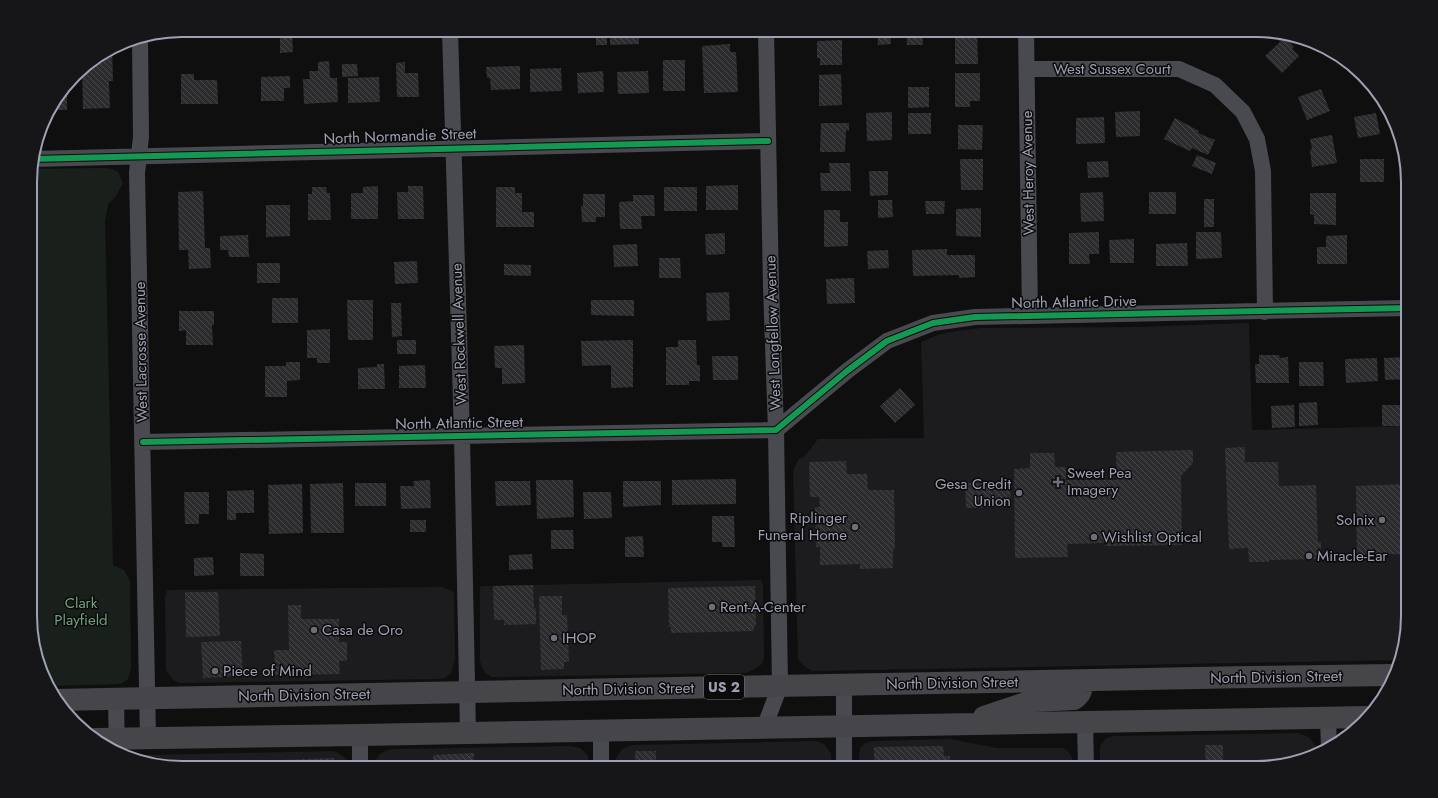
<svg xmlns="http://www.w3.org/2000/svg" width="1438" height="798" viewBox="0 0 1438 798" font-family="Jost,sans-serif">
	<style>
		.built { fill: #1c1c1e }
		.green { fill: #19201b }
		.building { fill: url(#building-back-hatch) }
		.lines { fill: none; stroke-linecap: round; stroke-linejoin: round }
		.minor { stroke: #494950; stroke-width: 16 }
		.primary { stroke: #46464a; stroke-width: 22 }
		.cycleway-casing { stroke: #0a0a0b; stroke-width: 8 }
		.cycleway { stroke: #139951; stroke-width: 6 }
		.poi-dot { fill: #6c6e7a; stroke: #0a0a0b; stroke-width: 1.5 }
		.labels { text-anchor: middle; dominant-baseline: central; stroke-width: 3; stroke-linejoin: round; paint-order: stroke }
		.shield { fill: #0a0a0b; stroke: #727481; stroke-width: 1 }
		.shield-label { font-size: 14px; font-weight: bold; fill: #9ea1b3 }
		.street-label { font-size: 15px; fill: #9ea1b3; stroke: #0a0a0b }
		.poi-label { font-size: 15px; fill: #9ea1b3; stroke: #0a0a0b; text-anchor: start }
		.park-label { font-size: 15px; fill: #73a07e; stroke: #0a0a0b }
		.rim { fill: none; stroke: #9ea1b3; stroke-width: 2 }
	</style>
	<defs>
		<pattern id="building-back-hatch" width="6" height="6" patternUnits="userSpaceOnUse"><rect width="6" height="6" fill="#2c2c2e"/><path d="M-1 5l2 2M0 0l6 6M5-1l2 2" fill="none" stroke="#47474a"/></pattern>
	</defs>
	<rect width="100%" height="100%" fill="#0f0f10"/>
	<path class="built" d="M1249,323L1252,430L1408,426V626L1398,660L812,671L804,666L798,659L793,471L796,464L799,459L805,456L818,439L924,438L921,342L938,335L956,331L981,328L1140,327Z
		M761,580L763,585L764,657L762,664L755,669L746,673L500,677H492L485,673L482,667L480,661V587L483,586Z
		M443,587L452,591L454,594L455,659L451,673L445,678L435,679L185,683H179L173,680L166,670L165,597L167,590Z
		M1298,733L1309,737L1315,745V753L1266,768H1100V746L1106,738L1114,736Z
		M950,739L997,748H1063L1068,751L1072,758L1073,768H858L860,748L864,744L872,741Z
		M817,741L824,744L831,753L832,768H616V759L618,755L622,749L632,745Z
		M571,746L580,748L585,752L588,756L590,768H374L376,760L380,754L387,750L394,749Z
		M332,751L336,752L343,756L347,760L348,768H182L142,763L136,760L139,757L145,755Z"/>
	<path class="green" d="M104,168L112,169L118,172L123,183L116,196L108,204L105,221L113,565L124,570L130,581L131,668L128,679L121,684L50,686L31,636V169Z"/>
	<path class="building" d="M184,30H221V31L184,33Z
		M299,30H318V32H299Z
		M363,30H384V36H363Z
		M548,30H566V33H548Z
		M596,30H607V45H596Z
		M610,30H639V44L610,45Z
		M877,30H890L891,44L878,45Z
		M906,30H922L923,45H907Z
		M1219,30H1235L1233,36Z
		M955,32H977L978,64H955Z
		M1271,32L1295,35L1289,41L1294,47L1292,49L1299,56L1282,73L1265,56L1280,42Z
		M280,33H292L293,52L280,53Z
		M842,40V65H820V58H817V41Z
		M730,44V52H736L738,92L704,93L702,46Z
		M112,49L113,81H109L110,108L83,109L82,67Z
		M663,60H685V91H663Z
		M329,61L330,78H337L338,102L304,104L303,79H310L309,71H318V62Z
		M405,62V73H418L419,97H397L396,63Z
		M342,64H357L358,76L342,77Z
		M520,66V89L491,90L490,78H487L486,67Z
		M561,68L562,91L530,92V69Z
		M603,71L604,92L578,93L577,73Z
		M648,71L649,93L618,94L617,72Z
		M955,73H980V101H970V107H955Z
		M181,74H194V80H217L218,104H181Z
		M841,74L842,105L819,106V75Z
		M290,76V88H284V101H261V77Z
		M379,77L380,102L348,103V78Z
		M67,87V110H49L55,102Z
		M908,87H929V107L908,108Z
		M1321,89L1330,111L1307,120L1298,97Z
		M1140,111V136L1116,137L1115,112Z
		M892,112V140L867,141L866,113Z
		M908,113H931V134H908Z
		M1376,113L1380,134L1358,138L1354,117Z
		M1104,117L1105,143L1076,144V118Z
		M1175,118L1199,131L1198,133L1215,140L1208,155L1192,148L1190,151L1164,139Z
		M821,123H849V131L846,130L845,152H820Z
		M958,125H983L982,150L958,149Z
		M1332,135L1337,163L1312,167L1310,150L1312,149L1310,139Z
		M1197,155L1216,163L1212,174L1192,166Z
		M960,159H983V190H961Z
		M1360,159H1384V182H1360Z
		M1108,161L1109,177L1088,178L1087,162Z
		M829,163H850L851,191H821L820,173H830Z
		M869,171H888V195L870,196Z
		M738,185V210H706V186Z
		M378,186V219H351V193H363V187Z
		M408,186H423L424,219H398L397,192H408Z
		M312,187H326L327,193H330L331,220H308V194H312Z
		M496,187H515V193H522V212H534V227H496Z
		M664,187H697V211H664Z
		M203,191L205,248H210L211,268L189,269L188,250H179L178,192Z
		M1103,192L1104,221L1081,222L1080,193Z
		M1149,192H1176V214H1149Z
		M1310,193H1336V225L1314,224V215L1310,214Z
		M583,194H605V217H596V222H582L581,206H583Z
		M633,195H654L655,216H641L642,229H620L619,202L633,201Z
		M1204,199H1214V227H1204Z
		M878,200H892L893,217L878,218Z
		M925,201H945L944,214H926Z
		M266,205H290V236L266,237Z
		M981,208V237L956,236V209Z
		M824,210H840V222H848V246L824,247Z
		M1099,232V254H1089L1090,264H1069V233Z
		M1196,232H1221L1222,258L1196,259Z
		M725,233V254L706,255L705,234Z
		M248,235L249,257H229L228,250H220V236Z
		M1347,235V264H1317V247H1326V236Z
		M1134,239V263H1110L1109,240Z
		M1187,243L1188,266H1156V244Z
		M637,244L638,266L614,267L613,245Z
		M947,249V255H975V277L959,278V275L913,276L912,250Z
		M888,250L889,268L868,269L867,251Z
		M659,258H680L681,278H659Z
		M417,261L418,283L395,284L394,262Z
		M257,263H280V283H257Z
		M504,264L531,265V276L504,275Z
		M854,278L855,303L827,304L826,279Z
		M729,292L730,320L707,321L706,293Z
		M272,298H298V323H272Z
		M347,300H373V340H348Z
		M591,300H634V316L591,315Z
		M391,303H401L402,336L392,337Z
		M179,311H214V325H212L213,345H186V330L179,331Z
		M330,329V363H317V358H307V330Z
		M397,340H416V354H397Z
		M633,340V387L611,388V365L582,366L581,341Z
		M678,340H696L697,365H700V381H689V385H666V347H678Z
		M524,345L525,383L502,384V368H495L494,346Z
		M1259,355H1279L1280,358L1288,357L1289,383H1256L1255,364H1259Z
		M712,356H738V380H713Z
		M1408,357V379L1385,380L1384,358Z
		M1377,358L1378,381L1346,383L1345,359Z
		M286,362H300V380L287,381V397H265V366H286Z
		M1299,362H1323L1324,386H1299Z
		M377,364H384L385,389H358V368L377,367Z
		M425,365L426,388H399V366Z
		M900,388L915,405L895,423L880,406Z
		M1317,402L1318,425L1299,426V403Z
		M1294,405L1295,427L1272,428L1271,406Z
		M1382,405H1404V426H1382Z
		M1245,447V462H1278L1279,486L1316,485L1318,542H1321V559L1269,560V562H1249L1248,548L1229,549L1225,448Z
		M1193,450V463L1181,476L1182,545L1105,546V543L1067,544L1068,557L1015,558L1014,469L1030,468V453H1054L1055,467H1066V480H1117L1116,452Z
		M846,461L847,474H867L868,490H894L895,549H893V568L860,569V564L820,565V547H816L815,507H820L819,497H810L809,462Z
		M736,479V504L672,505V480Z
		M430,480L431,508L401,509L400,486H414L413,481Z
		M536,480H573L574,517L537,519Z
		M495,481H530L531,505L496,506Z
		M623,481H661V505L623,507Z
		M1010,482L1011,507L966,508L965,483Z
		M343,483L344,533H311L310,484Z
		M355,483H386V506H355Z
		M302,484L303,533L269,534L268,485Z
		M1408,484V554L1357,555L1356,486Z
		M254,490V513H236V520H227V491Z
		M184,492H209V514H199V524H185Z
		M583,492H611L612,518L584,519Z
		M712,516H734L735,547H722V542H712Z
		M410,520H426V532H410Z
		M551,530H573L574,549H551Z
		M643,536L644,557H625V537Z
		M240,553L264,554V576H240Z
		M532,554L533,569L509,570V555Z
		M213,557L214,575L194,576V558Z
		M533,585L534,608H536V624L504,625V620H494L493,586Z
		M755,586L756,626H754V631L671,633V627H669L668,588Z
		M185,592H218L220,636L186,637Z
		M539,596H562V615H567L569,662H564V669L541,670Z
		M288,605H301V619H339V642H347V661H339L340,674L275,675L274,650H289Z
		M241,641L243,676L203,678L201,642Z
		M1205,745H1223V768H1206Z
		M943,746L944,756H950V768H874V747Z
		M635,751H656V768H635Z
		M474,753V768H434L433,755Z
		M334,758V768H281V760Z"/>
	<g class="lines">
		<path class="minor" d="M450,30L462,436L468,733
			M1026,30L1030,316
			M140,38L141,137L137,173L148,738
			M1027,69H1179L1215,85L1243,112L1257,139L1263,171L1265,312
			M32,159L768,141
			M143,442L776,430L847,371L887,341L933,323L975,317L1408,308
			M844,685V768
			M116,699L117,752
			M1328,717L1329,749
			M1085,722L1086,768
			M764,728L780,686L776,430L771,287L766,30
			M601,731V768
			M360,735V768"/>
		<path class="primary" d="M55,700L1248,677L1393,675
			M984,717L1032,701L1074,699C1081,694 1082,690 1082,681
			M96,739L360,735L1369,717"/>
		<defs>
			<path id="cycleway" d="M32,159L768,141
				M143,442L776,430L847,371L887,341L933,323L975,317L1408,308"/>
		</defs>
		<use href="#cycleway" class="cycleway-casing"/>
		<use href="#cycleway" class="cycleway"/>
	</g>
	<g class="poi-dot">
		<path d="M1056 476h4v4h4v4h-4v4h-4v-4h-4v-4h4z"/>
		<circle cx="1019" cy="493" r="4"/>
		<circle cx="1382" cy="520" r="4"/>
		<circle cx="855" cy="527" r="4"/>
		<circle cx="1094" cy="537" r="4"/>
		<circle cx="1309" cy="556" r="4"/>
		<circle cx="712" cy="607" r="4"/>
		<circle cx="314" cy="630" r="4"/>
		<circle cx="554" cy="638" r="4"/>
		<circle cx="215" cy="671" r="4"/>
	</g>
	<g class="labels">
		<rect class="shield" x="704" y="675" width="40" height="24" rx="3"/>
		<g class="shield-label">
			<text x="724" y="687">US 2</text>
		</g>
		<g class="street-label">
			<text x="1112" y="69">West Sussex Court</text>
			<text transform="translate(400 136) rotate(-2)">North Normandie Street</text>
			<text transform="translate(1028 173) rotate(-91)">West Heroy Avenue</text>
			<text transform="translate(1074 302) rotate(-1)">North Atlantic Drive</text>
			<text transform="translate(773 333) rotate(-92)">West Longfellow Avenue</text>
			<text transform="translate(459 334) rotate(-92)">West Rockwell Avenue</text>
			<text transform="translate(141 352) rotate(-91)">West Lacrosse Avenue</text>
			<text transform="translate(459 423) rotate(-1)">North Atlantic Street</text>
			<text transform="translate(1276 677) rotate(-1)">North Division Street</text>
			<text transform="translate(952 683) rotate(-1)">North Division Street</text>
			<text transform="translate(628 689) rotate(-1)">North Division Street</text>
			<text transform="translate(304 695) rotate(-1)">North Division Street</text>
		</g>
		<g class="poi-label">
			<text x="1067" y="473">Sweet Pea<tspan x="1067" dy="17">Imagery</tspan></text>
			<text x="1011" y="484" text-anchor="end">Gesa Credit<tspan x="1011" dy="17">Union</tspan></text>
			<text x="847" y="518" text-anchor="end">Riplinger<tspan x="847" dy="17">Funeral Home</tspan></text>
			<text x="1374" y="520" text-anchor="end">Solnix</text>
			<text x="1102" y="537">Wishlist Optical</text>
			<text x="1317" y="556">Miracle-Ear</text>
			<text x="720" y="607">Rent-A-Center</text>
			<text x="322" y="630">Casa de Oro</text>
			<text x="562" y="638">IHOP</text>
			<text x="223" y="671">Piece of Mind</text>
		</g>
		<g class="park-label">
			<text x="81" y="603">Clark<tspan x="81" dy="17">Playfield</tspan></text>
		</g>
	</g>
	<path d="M0 0H1438V798H0ZM182 37H1256A145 145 0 0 1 1401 182V616A145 145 0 0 1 1256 761H182A145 145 0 0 1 37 616V182A145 145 0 0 1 182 37Z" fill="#161618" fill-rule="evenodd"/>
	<path class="rim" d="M182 37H1256A145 145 0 0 1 1401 182V616A145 145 0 0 1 1256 761H182A145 145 0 0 1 37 616V182A145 145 0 0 1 182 37Z"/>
</svg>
